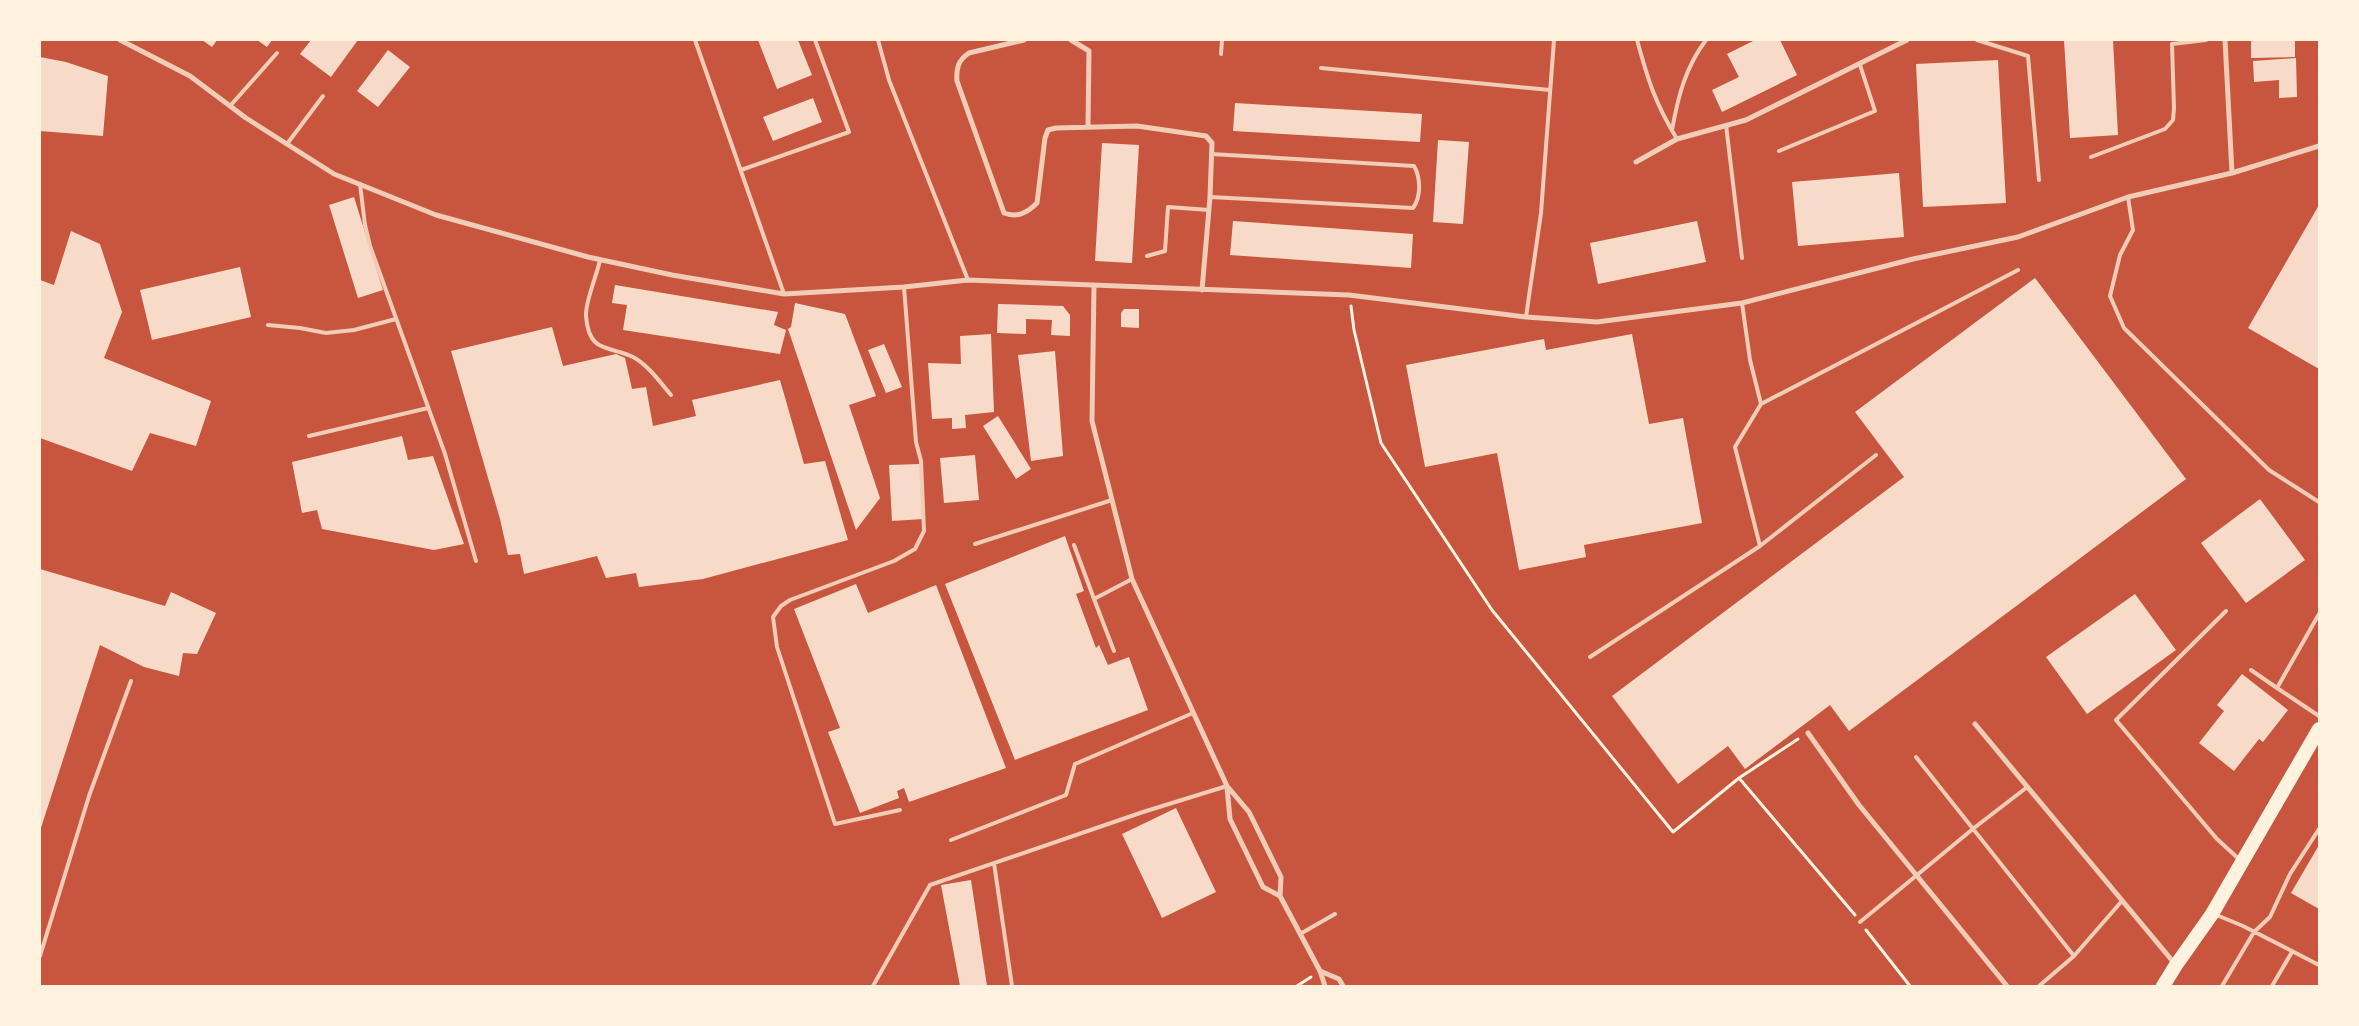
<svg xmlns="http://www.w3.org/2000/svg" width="2359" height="1026" viewBox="0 0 2359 1026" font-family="Signika,sans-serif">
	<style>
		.building { fill: #f7dbc8 }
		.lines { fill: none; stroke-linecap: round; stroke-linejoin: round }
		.path { stroke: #fff3e0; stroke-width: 3 }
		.service { stroke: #f1ccb7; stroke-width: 4 }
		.minor { stroke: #f1ccb7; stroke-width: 5 }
		.trunk { stroke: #fff3e0; stroke-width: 14 }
	</style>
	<rect width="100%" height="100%" fill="#c8553d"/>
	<path class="building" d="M202,40H217L212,47Z
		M257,40H272L267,47Z
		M311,40H358L331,77L300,54Z
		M758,40H798L812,75L777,89Z
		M1755,40H1780L1797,75L1722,112L1712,90L1739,77L1727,54Z
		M2064,40H2113L2118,135L2070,138Z
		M2251,40H2295V57L2251,58Z
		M388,50L410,67L378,107L357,91Z
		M40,57L66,62L108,76L103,136L40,131Z
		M2296,58L2297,97L2279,98V80L2254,82L2253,61Z
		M1998,60L2006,203L1923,207L1916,64Z
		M813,98L822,122L773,141L763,117Z
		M1235,103L1422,114L1420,142L1233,131Z
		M1438,140L1469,142L1463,224L1433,222Z
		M1102,143L1139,145L1132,263L1095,261Z
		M1899,173L1904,237L1798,246L1792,182Z
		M354,197L383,290L358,298L329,205Z
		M2319,205V369L2248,328Z
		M1233,221L1413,234L1411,268L1230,255Z
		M1697,221L1706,262L1598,284L1590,243Z
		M71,231L100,244L122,312L104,358L211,401L196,446L150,433L132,471L40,438V280L54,285Z
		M240,267L251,317L152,340L140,290Z
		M2035,278L2186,479L1849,731L1830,705L1745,769L1728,746L1678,784L1612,696L1904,477L1855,412Z
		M615,285L778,312L774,325L786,330L780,354L623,330L627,305L612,303Z
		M795,303L845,314L876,396L849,405L880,498L856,530L788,329L791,327Z
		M998,304L1063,306L1070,315V336L1051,335L1052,320L1026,319V334L997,333Z
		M1124,309H1139V328L1121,327V313Z
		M552,327L563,366L616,354L625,358L632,389L646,387L653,426L696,416L692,400L780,380L804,464L825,461L848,540L703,579L639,587L636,573L606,578L597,556L524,574L520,554L508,555L500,519L451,351Z
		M991,334L994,412L965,415L966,428L952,429V418L932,419L928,363L961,364L960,336Z
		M1632,334L1649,424L1683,418L1702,523L1584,545L1586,557L1519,570L1497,453L1425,467L1406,365L1544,339L1546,350Z
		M884,344L902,387L886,393L868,350Z
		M1055,351L1063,456L1031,461L1018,355Z
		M998,416L1031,469L1016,479L983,426Z
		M402,436L408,460L433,456L464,544L434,550L322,529L317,510L302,513L292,462Z
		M975,455L979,500L944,503L940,458Z
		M920,464L923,519L892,521L889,465Z
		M2260,499L2305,560L2246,603L2201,543Z
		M1065,536L1084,591L1076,594L1096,648L1099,645L1108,665L1129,657L1148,710L1015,760L945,584Z
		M40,569L165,606L171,592L216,613L197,654L183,653L179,676L144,667L100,645L40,831Z
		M856,584L868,613L936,585L1006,768L909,802L904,788L897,791L899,798L860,813L828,732L840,728L794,609Z
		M2135,594L2176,650L2087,714L2046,657Z
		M2242,674L2288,710L2263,742L2259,739L2234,771L2199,743L2224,711L2217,705Z
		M1176,808L1216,892L1162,918L1122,834Z
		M2319,845V909L2291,893Z
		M971,880L987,986H960L941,885Z"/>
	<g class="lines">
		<path class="path" d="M1351,306L1354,330L1381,443L1492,610L1673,832L1739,778L1798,739
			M1739,778L1855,915
			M1866,930L1910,986
			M1297,986L1311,977"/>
		<path class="service" d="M695,40L784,294
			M878,40L889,80L968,280
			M1637,40C1648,80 1655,103 1677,139
			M1977,40L2028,56L2039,180
			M1221,54L1222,40
			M1321,68L1550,90
			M230,106L277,53
			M1726,125L1742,258
			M1672,130C1678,97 1685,68 1706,40
			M287,144L323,96
			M1779,151L1875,111L1860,65
			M2091,157L2165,129L2173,120L2174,108L2172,44L2206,40
			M741,170L849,132L815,40
			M360,184L365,225L370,246L445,454L476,561
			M1210,197L1413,208C1421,197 1421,178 1414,166L1211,154
			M2128,197L2133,230L2120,255L2110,296L2124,328L2269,470L2319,502
			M1147,256L1165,251L1168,207L1209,210
			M600,260C597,275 585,302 586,316C589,354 608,345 633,357C648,365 660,382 671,395
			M1526,317L1541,213L1554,40
			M268,325L300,328L326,333L354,330L396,319
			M1761,404L2018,270
			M309,436L428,408
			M975,544L1112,500
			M1074,545L1094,599L1132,579
			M1760,546L1876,455
			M1094,599L1114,651
			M2226,611L2116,720L2217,839L2240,860
			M2319,614L2277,688L2319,716
			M1590,657L1760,546L1735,447L1761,404L1750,360L1742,303
			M2251,670L2277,688
			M1916,757L2074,956
			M900,810L835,824L777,647L773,617L781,606L790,600L894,561L915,549L924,531L921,461L916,442L904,287
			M951,840L1066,795L1075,764L1193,713
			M994,863L1012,986
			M2214,914L2243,926L2319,965
			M1860,922L1974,828L2026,788
			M1300,934L1335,914
			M40,956L89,796L131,681
			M873,986L930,885L1143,812L1227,786
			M2039,986L2074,956L2121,902
			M2222,986L2254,932L2270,917L2290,874L2319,829
			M2272,986L2292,952"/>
		<path class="minor" d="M120,40L190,76L246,118L334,174L436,215L588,257L672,275L784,294L904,287L968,280L1349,295L1526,317L1597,322L1742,303L1913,259L2018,237L2128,197L2232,173L2319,146
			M1024,40L969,53C958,60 956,69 957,81L1004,213C1017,218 1027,213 1037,203L1045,138L1048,130L1056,128L1137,126L1206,136L1212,143L1210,197L1202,290
			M1071,40L1089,51L1088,126
			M2225,40L2232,173
			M1636,162L1677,139L1746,120L1907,40
			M1094,285L1092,421L1132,579L1227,786L1249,812L1281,877L1280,896
			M1975,724L2175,964
			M1808,733L1859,805L2007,986
			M1227,787L1230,819L1263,887L1280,896L1320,971L1325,986
			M1320,971L1339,979L1343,986"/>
		<path class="trunk" d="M2163,986L2176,965L2212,914L2319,729"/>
	</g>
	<rect width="2359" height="1026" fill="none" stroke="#fff3e0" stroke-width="82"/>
</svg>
